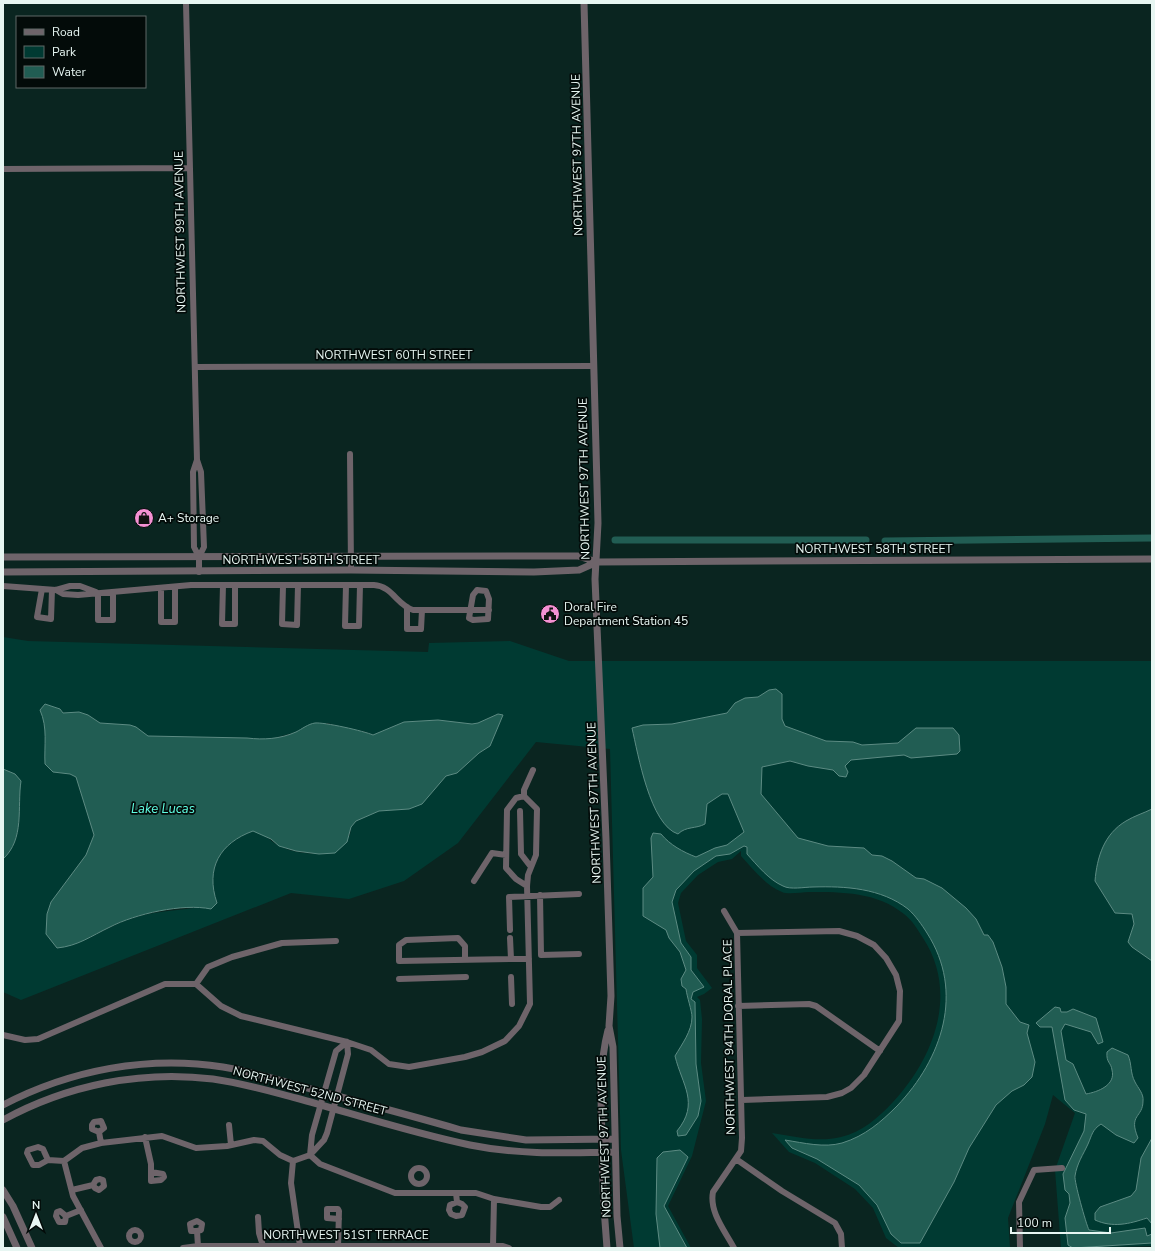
<svg xmlns="http://www.w3.org/2000/svg" width="1155" height="1251" viewBox="0 0 1155 1251" font-family="'Nunito Sans',sans-serif">
	<style>
		.green { fill: #003a32; fill-rule: evenodd }
		.water { fill: #215d53; stroke: #5c8b83 }
		.lines { fill: none; stroke-linecap: round; stroke-linejoin: round }
		.canal { stroke: #215d53; stroke-width: 7 }
		.minor { stroke: #6e646a; stroke-width: 6 }
		.tertiary { stroke: #6e646a; stroke-width: 7 }
		.labels { text-anchor: middle; dominant-baseline: central; stroke-width: 3.5; stroke-linejoin: round; paint-order: stroke }
		.street-label { font-size: 12px; fill: #e7f6f2; stroke: #030b09 }
		.poi-label { font-size: 12px; fill: #e7f6f2; stroke: #030b09; text-anchor: start }
		.water-label { font-size: 13px; font-style: italic; fill: #60fde2; stroke: #030b09 }
	</style>
	<rect width="100%" height="100%" fill="#0a2520"/>
	<path class="green" d="M3,637L28,641L428,652L429,643L510,641L569,661H1152V1246L1061,1248L1055,1170L1075,1113L1053,1095L1045,1124L1008,1218L1010,1248H899L886,1238L873,1208L855,1189L815,1163L789,1152L772,1133C794,1136 818,1143 841,1137C862,1132 878,1118 893,1102C934,1058 959,993 923,938C918,930 912,920 904,914C877,892 842,892 809,892C801,892 789,895 782,892C766,886 752,868 741,856V851L732,859L718,862L698,875L681,893L678,903L686,941L697,955V968L712,988L704,994L697,997L700,1000L702,1019L701,1063L706,1101L692,1156L668,1206L691,1248H634L621,1150L610,749L536,742L458,843L404,881L349,899L291,893L21,1000L3,992V859C25,839 17,807 20,781L15,774L3,769ZM54,707L60,709L63,713C76,711 90,714 100,723C123,727 127,720 148,736L247,738L260,740L271,739L328,723L349,730L363,731L373,735L404,722L438,720L472,724L478,723L498,714L503,715L490,746L479,753L457,773L446,776L432,792L409,809L379,811L356,821L351,827L350,835L335,853C317,854 296,855 280,846C269,841 268,835 253,831C220,843 205,868 217,903C190,911 160,909 133,918C106,926 84,945 57,948L46,934L47,914L51,902L86,855L94,835L76,777L70,774L53,772L45,751L46,735L44,720Z"/>
	<path class="water" d="M776,689L782,694V719L785,726L826,741L853,742L862,745L898,743L916,728H953L959,735L960,751L957,754L911,758L904,755L851,760L845,766L848,772L846,777L839,776L833,770L808,766L790,761L762,767L761,794L798,838L828,846L864,848L872,855L882,856L892,861L916,878L924,879L942,888L966,908L976,919L984,935H988L993,942L1002,967L1006,987V1004L1020,1022L1029,1025L1027,1033L1035,1062L1032,1077L1024,1085L1012,1091L996,1105L969,1148L954,1182L920,1243H901L891,1234L877,1205L859,1185L817,1159L792,1148L785,1140C804,1143 824,1148 842,1143C865,1136 881,1122 897,1106C942,1059 965,992 927,933C922,925 915,915 908,909C881,888 845,886 813,887C805,887 790,890 783,886C769,880 757,865 747,854V847L744,846L730,854L716,856L694,871L676,890L672,902L681,943L691,957V970L704,987L693,992L691,999L695,1002L696,1064L701,1101L698,1116L686,1135L678,1136L677,1131C700,1103 682,1085 675,1056C682,1044 692,1031 692,1017C692,1011 687,997 686,989L682,986L681,979L686,970L680,952L669,938L666,930L643,916V888L653,877L651,838L653,833L661,834C670,845 683,852 696,857L715,848L727,845L744,832L728,794H722L707,804L705,824C696,829 686,826 678,834C650,825 638,754 632,728L643,725L672,724L727,713L735,703L745,698L758,697L769,690Z
		M45,704L60,709L63,713L79,712L88,715L100,723L130,725L136,727L148,736L247,738C264,740 280,739 296,732C302,729 308,724 315,723C324,722 364,731 373,735L404,722L438,720L472,724L478,723L498,714L503,715L490,746L479,753L457,773L446,776L422,804L409,809L379,811L356,821L351,827L347,842L335,853L319,854L296,851L279,846L271,839L253,831C220,843 205,868 217,903L211,909C183,903 135,914 110,927C91,936 78,946 57,948L46,934L47,914L51,902L86,855L94,835L76,777L70,774L53,772L45,764C44,745 48,728 40,710Z
		M3,769L15,774L21,781C17,807 25,839 3,859Z
		M1152,809V961L1132,947L1128,942L1134,924L1132,914L1115,913L1095,881C1097,857 1104,834 1126,821C1134,816 1144,813 1152,809Z
		M1055,1007L1060,1008L1061,1012H1067L1073,1009L1096,1018L1103,1042L1098,1044L1091,1032L1065,1024L1061,1031L1066,1060L1073,1064L1086,1094C1098,1092 1116,1085 1112,1070C1111,1062 1106,1063 1107,1052L1112,1048L1128,1055C1132,1064 1130,1073 1135,1082C1138,1088 1144,1094 1143,1101C1143,1118 1128,1114 1138,1138L1134,1143L1116,1135L1101,1124C1092,1130 1092,1135 1088,1144C1083,1155 1077,1163 1075,1176C1074,1181 1086,1224 1089,1230L1111,1233L1145,1228L1147,1236L1152,1234V1243L1073,1248L1068,1245L1065,1218L1070,1203L1069,1194L1065,1190L1063,1174L1084,1131L1086,1114L1074,1110L1065,1100L1052,1027H1040L1036,1023Z
		M1152,1138V1224L1147,1218C1129,1224 1113,1228 1095,1220V1213L1100,1207L1131,1196L1136,1190L1141,1158Z
		M680,1150L688,1157L664,1206L687,1248H660L656,1214L657,1158L663,1152Z"/>
	<g class="lines">
		<path class="canal" d="M615,540H866
			M885,541L1152,538"/>
		<path class="minor" d="M186,3L197,460L201,472L204,547L199,557
			M3,169L190,168
			M195,367L593,366
			M350,454L351,570
			M197,460L193,472L194,547L199,557V572
			M223,585L222,624H235V586
			M346,585L345,626H359L360,585
			M3,586L56,590L70,586H80L96,592
			M283,586L282,624L297,625L298,585
			M161,588V622H175V587
			M42,589L37,617L51,619L52,590
			M56,590L63,594L78,595L191,585H374C392,586 397,605 413,610H489
			M477,590L486,591L489,599L488,619L473,620L469,618L473,595Z
			M98,593V620H113V593
			M407,607V629H421L422,610
			M520,811L521,854L531,867
			M474,881L492,853L506,855
			M527,886L516,879L506,868L507,810L516,798L524,796V790L533,770
			M540,895L541,955L579,954
			M724,911L737,933L742,1138L741,1151L713,1192C709,1212 725,1231 734,1248
			M510,930L509,897L579,894
			M737,933L839,931L857,936L874,945L886,958L896,975L900,991L899,1021L864,1075L851,1088L842,1093L827,1097L742,1100
			M511,959H529
			M465,960V946L458,938L406,940L399,945V961L511,959L510,938
			M511,977L512,1004
			M399,979L466,977
			M196,984L208,967L232,957L282,943L336,941
			M738,1006L809,1004L816,1006L880,1051
			M3,1035L25,1040L38,1039L165,984H196L221,1006L241,1016L347,1042L371,1050L389,1064L409,1067L465,1057L482,1052L505,1041L519,1026L530,1004L527,886L528,875L536,855L537,809L524,796
			M229,1125L231,1145
			M99,1132L104,1128L101,1121L94,1122L92,1125V1129L99,1132L101,1143
			M145,1137L151,1164V1181L161,1180L164,1177L163,1174L151,1172
			M310,1155L312,1135L336,1051L347,1042
			M310,1155L324,1140L327,1133L348,1054L347,1042
			M736,1159L782,1191L835,1223L841,1234L842,1248
			M48,1160L39,1165H33L27,1153L28,1150L38,1147L43,1149L48,1160L64,1161L82,1148L101,1143L162,1136L196,1148L227,1146L254,1140L263,1141L280,1155L293,1161L310,1155L320,1164L395,1193H476L494,1199L541,1207H550L559,1200
			M64,1161L73,1196L101,1248
			M293,1161L291,1183L300,1246
			M411 1176a8 8 0 1 1 16 0a8 8 0 1 1-16 0Z
			M72,1190L93,1185L95,1188L99,1190L104,1186L103,1180L100,1179L96,1180L93,1185
			M456,1193L457,1202L450,1205L449,1210L451,1214L456,1216L462,1215L465,1207L462,1204L457,1202
			M66,1216L65,1222H59L56,1216L57,1212L60,1211L66,1216L81,1210
			M258,1217L259,1233L263,1246
			M129 1236a6 6 0 1 1 12 0a6 6 0 1 1-12 0Z
			M197,1231H191L190,1224L197,1221L202,1224L201,1230L197,1231L198,1246
			M493,1246L494,1199
			M183,1248L198,1246H503L509,1248
			M338,1248L339,1211L338,1209H327V1218L339,1219
			M1020,1248L1019,1202L1034,1170L1062,1168"/>
		<path class="tertiary" d="M584,3L598,523L595,579L606,839L611,996L609,1026L613,1047L617,1216L620,1248
			M3,557L578,556L597,562L1152,559
			M3,572L351,570L534,572L579,570L597,562
			M3,1105C70,1070 148,1055 223,1067C258,1073 292,1084 326,1093C371,1105 416,1117 461,1130L526,1140L615,1139
			M3,1120C67,1085 141,1070 213,1079C242,1083 269,1091 296,1098C354,1114 412,1133 470,1145C519,1155 566,1153 615,1152
			M3,1190L13,1206L32,1248
			M3,1217L17,1248
			M607,1248C604,1212 602,1175 602,1139C601,1102 599,1065 608,1030"/>
	</g>
	<defs>
		<symbol id="shop-disc" viewBox="-11 -11 22 22"><circle r="9.5" fill="#f491d3" stroke="#030b09"/><path d="M-5-2.5h2.3a2.7 3.5 0 0 1 5.4 0H5L5.5 6h-11ZM-1.5-2.5h3a1.5 2.3 0 0 0-3 0Z" fill="#111"/></symbol>
		<symbol id="civic-disc" viewBox="-11 -11 22 22"><circle r="9.5" fill="#f491d3" stroke="#030b09"/><path d="M-.6-6.5H3V-4.5H.6V-3L4-1V1h2V6H-6V1h2V-1L-.6-3ZM-1.2 2.5V6h2.4V2.5Z" fill="#111"/></symbol>
	</defs>
	<g fill-rule="evenodd">
		<use href="#shop-disc" x="133" y="507" width="22" height="22"/>
		<use href="#civic-disc" x="539" y="603" width="22" height="22"/>
	</g>
	<g class="labels">
		<g class="street-label">
			<text transform="translate(577 155) rotate(-91)">NORTHWEST 97TH AVENUE</text>
			<text transform="translate(180 232) rotate(-91)">NORTHWEST 99TH AVENUE</text>
			<text x="394" y="355">NORTHWEST 60TH STREET</text>
			<text transform="translate(584 479) rotate(-91)">NORTHWEST 97TH AVENUE</text>
			<text x="874" y="549">NORTHWEST 58TH STREET</text>
			<text x="301" y="560">NORTHWEST 58TH STREET</text>
			<text transform="translate(594 803) rotate(-92)">NORTHWEST 97TH AVENUE</text>
			<text transform="translate(729 1037) rotate(-91)">NORTHWEST 94TH DORAL PLACE</text>
			<text transform="translate(310 1091) rotate(15)">NORTHWEST 52ND STREET</text>
			<text transform="translate(604 1137) rotate(-92)">NORTHWEST 97TH AVENUE</text>
			<text x="346" y="1235">NORTHWEST 51ST TERRACE</text>
		</g>
		<g class="poi-label">
			<text x="158" y="518">A+ Storage</text>
			<text x="564" y="607">Doral Fire<tspan x="564" dy="14">Department Station 45</tspan></text>
		</g>
		<g class="water-label">
			<text x="163" y="809">Lake Lucas</text>
		</g>
	</g>
	<rect width="1155" height="1251" fill="none" stroke="#e7f6f2" stroke-width="8"/>
	<rect x="16" y="16" width="130" height="72" fill="#030b09" stroke="#5e6966"/>
	<rect x="24" y="29" width="20" height="6" fill="#6e646a" stroke="#5e6966"/>
	<text x="52" y="36" font-size="12" fill="#e7f6f2">Road</text>
	<rect x="24" y="46" width="20" height="12" fill="#003a32" stroke="#5e6966"/>
	<text x="52" y="56" font-size="12" fill="#e7f6f2">Park</text>
	<rect x="24" y="66" width="20" height="12" fill="#215d53" stroke="#5e6966"/>
	<text x="52" y="76" font-size="12" fill="#e7f6f2">Water</text>
	<g transform="translate(36 1215)" stroke="#030b09" stroke-width="3" paint-order="stroke">
	<path d="M0-3L7 15L0 10L-7 15Z" fill="#e7f6f2"/>
	<text y="-6" font-size="11" font-weight="bold" text-anchor="middle" fill="#e7f6f2">N</text>
	</g>
	<path d="M1011 1227v6h99v-6" fill="none" stroke="#e7f6f2" stroke-width="2"/>
	<text x="1017" y="1227" font-size="12" fill="#e7f6f2" stroke="#030b09" stroke-width="3" paint-order="stroke">100 m</text>
</svg>
